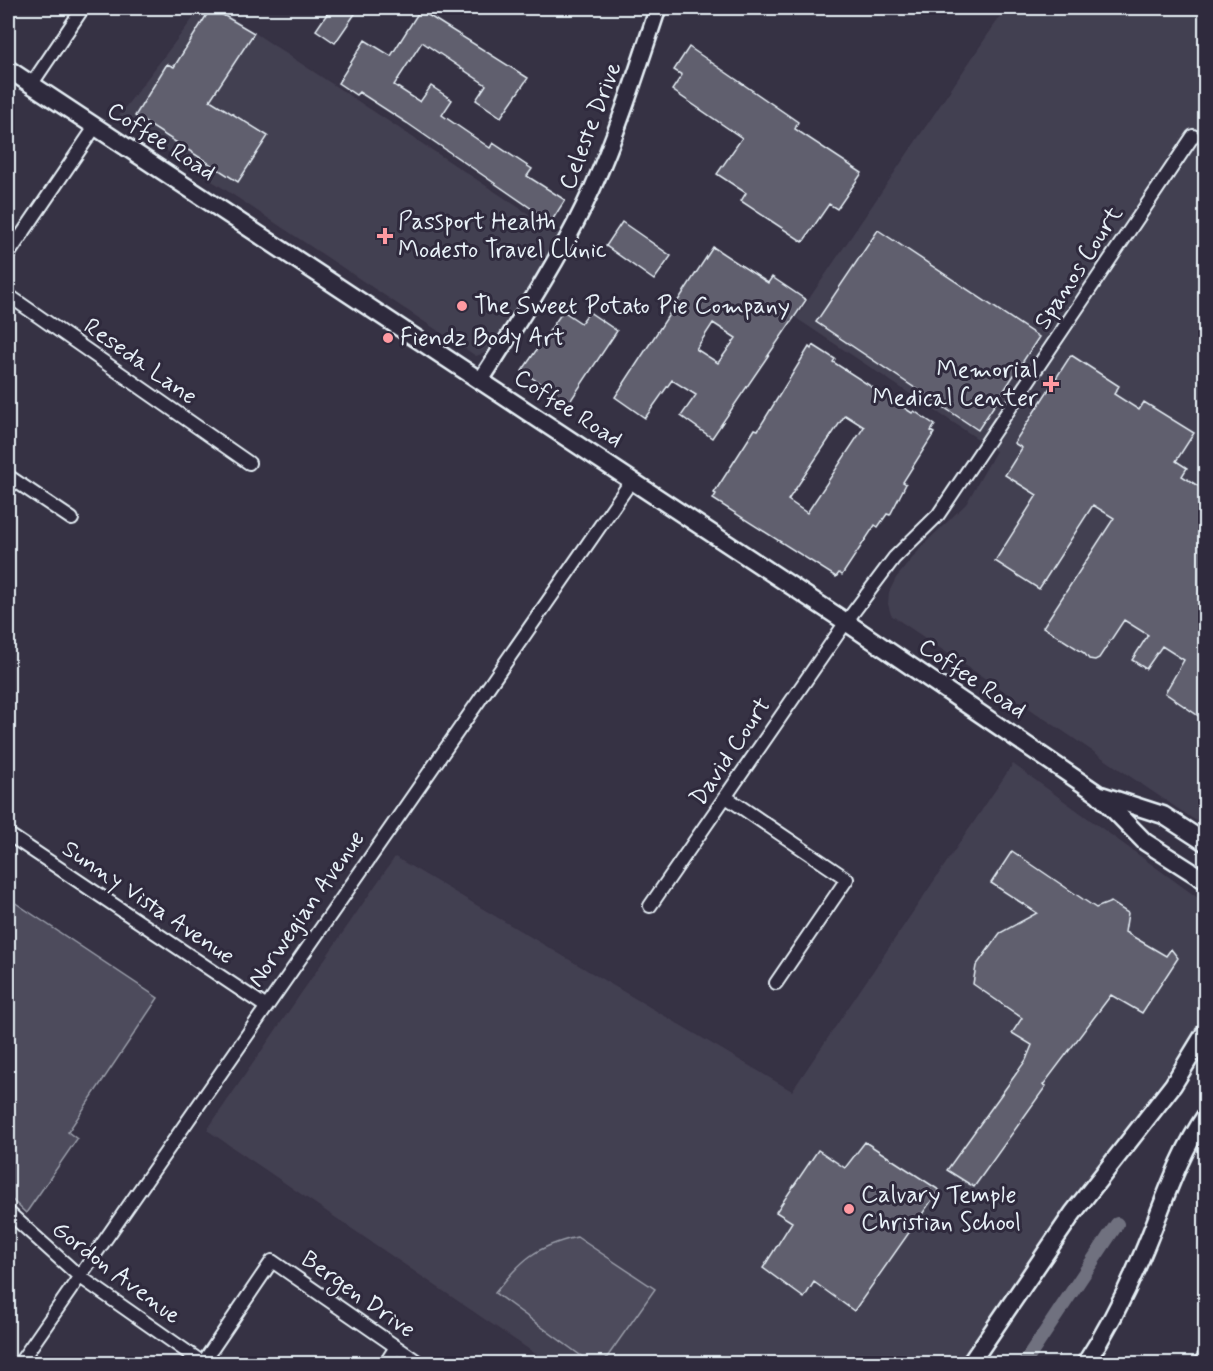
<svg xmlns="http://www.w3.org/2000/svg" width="1213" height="1371" viewBox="0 0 1213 1371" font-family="Mynerve,sans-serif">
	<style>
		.built { fill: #433f51 }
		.green { fill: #4d4b5c; stroke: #9a9eaa; stroke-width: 1.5 }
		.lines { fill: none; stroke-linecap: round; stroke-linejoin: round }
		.canal { stroke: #70717f; stroke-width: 14 }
		.building { fill: #605e6e; stroke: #e8f1f8; stroke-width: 1.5; fill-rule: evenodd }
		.minor-casing { stroke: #e8f1f8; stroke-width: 16 }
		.tertiary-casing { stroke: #e8f1f8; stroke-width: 20 }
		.secondary-casing { stroke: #e8f1f8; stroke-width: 21 }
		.minor { stroke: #2f2a3d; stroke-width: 12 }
		.tertiary { stroke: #2f2a3d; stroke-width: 15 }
		.secondary { stroke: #2f2a3d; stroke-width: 16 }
		.poi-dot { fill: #ff9aa2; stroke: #2f2a3d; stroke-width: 2 }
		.labels { text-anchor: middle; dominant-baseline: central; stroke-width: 6; stroke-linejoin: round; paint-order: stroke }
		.street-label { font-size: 24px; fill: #e8f1f8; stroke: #2f2a3d }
		.poi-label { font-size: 24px; fill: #e8f1f8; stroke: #2f2a3d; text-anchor: start }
	</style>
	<rect width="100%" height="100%" fill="#363244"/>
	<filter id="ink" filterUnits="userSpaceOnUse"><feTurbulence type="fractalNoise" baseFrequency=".0167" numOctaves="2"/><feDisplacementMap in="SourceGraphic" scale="12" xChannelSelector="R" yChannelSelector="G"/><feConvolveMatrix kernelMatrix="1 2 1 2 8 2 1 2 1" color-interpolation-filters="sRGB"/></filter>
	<g filter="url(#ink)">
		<path class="built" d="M201,8H217L562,236L488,352L476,356L117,118Z
			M1006,8H1205V827L891,615L888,604L889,592L896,578L924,544L966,504L996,451L796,318Z
			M1013,764L1205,903V1015L1119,1148L1050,1234L960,1363H549L207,1130L395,857L792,1091Z"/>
		<path class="green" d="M8,898L158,998L68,1132L77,1139L26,1213L8,1196Z
			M577,1237L655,1289L603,1363H591L495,1293C523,1259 534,1247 577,1237Z"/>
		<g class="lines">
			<path class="canal" d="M1024,1364L1117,1224"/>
		</g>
		<path class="building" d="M211,8L254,33L210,100L268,136L238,182L135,116L167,64L174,67Z
			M331,8H359L335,43L316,30Z
			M420,10L528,78L501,117L476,100L486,85L422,42L394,85L420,102L431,86L452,100L442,115L490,148L493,143L532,169L527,176L565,200L551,222L407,123L359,92L356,95L338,83L365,40L391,56Z
			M689,47L798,122L795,129L862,173L837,209L829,204L803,242L741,201L746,193L717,174L742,138L672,90L682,75L674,70Z
			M622,222L671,256L654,280L606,246Z
			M878,230L1039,337L978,430L816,322Z
			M713,247L768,283L772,277L806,300L712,438L681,416L696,395L672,380L645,418L615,397ZM713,323L736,338L718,363L696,349Z
			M563,311L581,323L589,312L617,331L569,403L522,371Z
			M813,345L835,359L833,362L912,413L914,411L935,425L931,431L934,433L903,482L906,484L890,515L887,514L878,527L875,525L842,575L839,573L836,577L713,499L716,494L714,493L755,429L758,430L809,347L811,349ZM845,415L864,427L807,513L788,500Z
			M1071,355L1119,386L1114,394L1139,410L1144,402L1194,433L1176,461L1187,468L1182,476L1206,491V721L1165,693L1184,660L1162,646L1146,669L1132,660L1148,635L1124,620L1099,658L1095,660L1089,659L1084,653L1043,627L1114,518L1093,505L1039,589L995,561L1037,495L1005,475L1022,448L1014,443Z
			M1012,851L1096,908L1111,902L1128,913L1125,932L1166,956L1171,949L1178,958L1142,1013L1111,995L1043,1085L1046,1086L974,1187L947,1170L1026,1060L1032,1045L1012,1033L1022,1018L973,984L976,966L1000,933L1037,913L991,883Z
			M865,1142L939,1190L854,1311L814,1282L804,1298L763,1268L792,1222L776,1212L818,1150L845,1168Z"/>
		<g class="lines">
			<defs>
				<path id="minor" d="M31,85L83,8
					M8,255L95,127
					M8,295L249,463
					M8,476L72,519
					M726,797L847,879L776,983
					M8,834L265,1006
					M650,906L846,622L894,558L938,515L1193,136
					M8,1212L79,1276L203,1363
					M19,1364L632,480
					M202,1364L272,1261L421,1364
					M385,1364L396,1347
					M1199,1364L1206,1354"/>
				<path id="tertiary" d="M481,380C521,318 562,256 593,187C619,129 638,68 658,8"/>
				<path id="secondary" d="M8,69L846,622L1098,794L1145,842L1206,881
					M1101,795L1163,815L1206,843
					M970,1364L1073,1213L1173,1085L1206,1031
					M1085,1364C1106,1332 1124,1297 1139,1262C1161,1213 1175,1160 1206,1115"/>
			</defs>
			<use href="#minor" class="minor-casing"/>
			<use href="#tertiary" class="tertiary-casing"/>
			<use href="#secondary" class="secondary-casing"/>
			<use href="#minor" class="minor"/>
			<use href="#tertiary" class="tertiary"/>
			<use href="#secondary" class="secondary"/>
		</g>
	</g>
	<g class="poi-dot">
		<path d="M382 227h6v6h6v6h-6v6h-6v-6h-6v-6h6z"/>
		<circle cx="462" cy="306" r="6"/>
		<circle cx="388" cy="338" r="6"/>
		<path d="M1048 375h6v6h6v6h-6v6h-6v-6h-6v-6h6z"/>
		<circle cx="849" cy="1209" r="6"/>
	</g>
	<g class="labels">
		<g class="street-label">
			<text transform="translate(591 126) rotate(-69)">Celeste Drive</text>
			<text transform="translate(161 142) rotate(33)">Coffee Road</text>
			<text transform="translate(1079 268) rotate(-57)">Spanos Court</text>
			<text transform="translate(140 362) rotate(35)">Reseda Lane</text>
			<text transform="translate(568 409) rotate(33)">Coffee Road</text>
			<text transform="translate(972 679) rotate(34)">Coffee Road</text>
			<text transform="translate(731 752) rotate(-56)">David Court</text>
			<text transform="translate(148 903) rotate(34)">Sunny Vista Avenue</text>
			<text transform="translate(307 909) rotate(-55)">Norwegian Avenue</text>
			<text transform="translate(116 1273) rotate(37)">Gordon Avenue</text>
			<text transform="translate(358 1295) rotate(35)">Bergen Drive</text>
		</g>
		<g class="poi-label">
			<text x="398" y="222">Passport Health<tspan x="398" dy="28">Modesto Travel Clinic</tspan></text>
			<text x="474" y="306">The Sweet Potato Pie Company</text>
			<text x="400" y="338">Fiendz Body Art</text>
			<text x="1038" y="370" text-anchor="end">Memorial<tspan x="1038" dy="28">Medical Center</tspan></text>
			<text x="861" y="1195">Calvary Temple<tspan x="861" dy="28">Christian School</tspan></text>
		</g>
	</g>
	<rect width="1213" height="1371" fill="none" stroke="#2f2a3d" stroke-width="30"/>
	<rect x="15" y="15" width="1183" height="1341" fill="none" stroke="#e8f1f8" stroke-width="2" filter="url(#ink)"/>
</svg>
